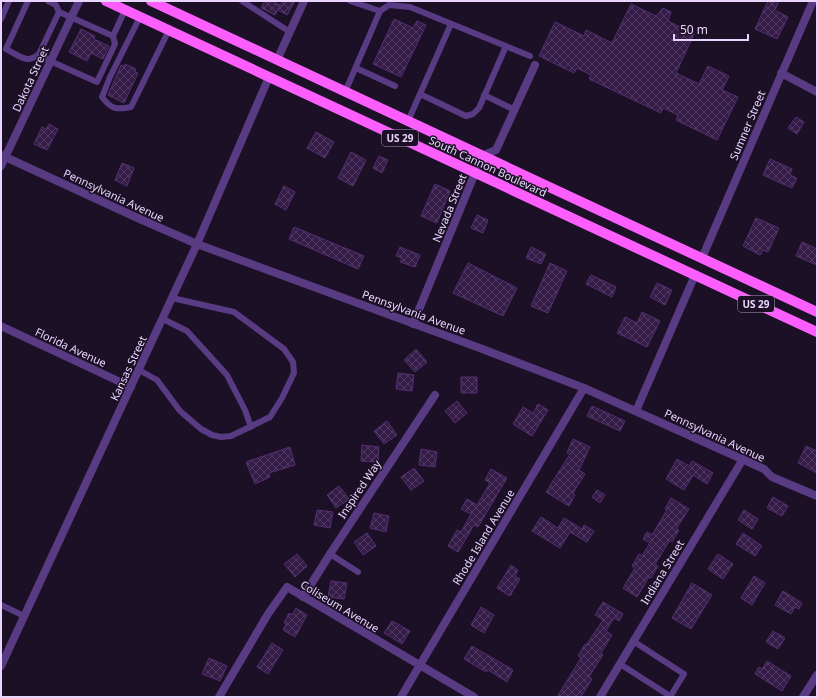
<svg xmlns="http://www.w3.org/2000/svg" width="818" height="698" viewBox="0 0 818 698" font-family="'Noto Sans',sans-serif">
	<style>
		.building { fill: url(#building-cross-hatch); stroke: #552e72 }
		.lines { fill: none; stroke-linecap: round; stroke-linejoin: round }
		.lane { stroke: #593b84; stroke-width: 6 }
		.street { stroke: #593b84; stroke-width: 8 }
		.primary { stroke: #fb5efc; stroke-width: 10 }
		.labels { text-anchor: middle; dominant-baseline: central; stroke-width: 3; stroke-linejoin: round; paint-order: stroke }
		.shield { fill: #1c1026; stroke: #ac9abd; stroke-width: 1 }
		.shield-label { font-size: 10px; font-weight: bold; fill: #e9d5fe }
		.street-label { font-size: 11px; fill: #e9d5fe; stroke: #1c1026 }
	</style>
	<defs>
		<pattern id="building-cross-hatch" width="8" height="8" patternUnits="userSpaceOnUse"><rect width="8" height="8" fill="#341c47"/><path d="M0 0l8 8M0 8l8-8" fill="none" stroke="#513c63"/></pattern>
	</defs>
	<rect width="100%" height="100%" fill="#1c1026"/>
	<path class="building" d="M265,1H272L280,5L275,15L261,8Z
		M283,1H295L287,15L278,10Z
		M768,1H779L775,10L788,17L777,39L755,29Z
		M631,4L656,16L663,8L671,12L668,21L694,34L676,73L699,84L708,66L729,76L722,90L738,97L717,140L676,120L678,115L663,108L661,113L589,79L591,75L577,68L574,73L539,56L555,22L584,36L586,30L612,43Z
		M394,19L413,28L417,21L426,25L401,77L373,64Z
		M81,29L95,36L94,39L109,46L103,59L91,53L87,61L69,52Z
		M125,64L136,69L135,72L138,73L124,103L108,95L121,65L124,66Z
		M796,117L804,122L797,134L788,128Z
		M49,124L58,129L47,150L34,144L42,127L46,129Z
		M316,132L334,142L325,158L307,148Z
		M351,152L366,160L353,186L338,178Z
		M379,156L388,160L382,173L373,168Z
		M770,159L792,169L790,175L797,178L792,188L763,175Z
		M122,163L134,168L127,186L115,180Z
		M435,184L450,191L437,223L421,216Z
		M284,186L295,192L286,210L275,204Z
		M477,215L488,220L483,233L471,228Z
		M756,218L779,228L768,252L763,250L760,255L743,246Z
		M294,227L364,256L358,269L289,239Z
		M802,242L817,249V265L796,256Z
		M400,247L420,255L415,267L400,262L402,258L396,256Z
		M531,247L546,254L541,264L526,258Z
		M468,263L517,288L503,316L453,293Z
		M550,263L567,271L548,313L531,306Z
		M591,275L616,287L612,297L586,284Z
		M657,283L672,290L665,305L650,297Z
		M642,312L660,321L647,347L617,333L625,317L637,323Z
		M416,349L427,362L415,372L404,360Z
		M398,373L414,375L412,391L396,389Z
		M461,377H477V393H461Z
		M457,401L467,413L455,423L445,411Z
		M538,404L548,410L532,436L513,424L523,407L533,413Z
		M592,406L625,421L620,431L587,416Z
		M387,421L397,435L384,444L374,431Z
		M573,439L590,447L579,470L585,474L573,493L575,495L569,506L546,492L570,454L567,453Z
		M362,445L379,447L378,462L361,461Z
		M806,446L817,451V473L798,463Z
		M290,447L295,465L269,473L270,477L255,484L246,462Z
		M421,449L437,452L435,467L419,465Z
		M677,459L689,466L692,461L713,473L707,484L693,475L684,490L666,479Z
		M414,468L424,481L411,490L401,477Z
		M491,469L507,478L478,527L474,525L458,552L448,546L457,530L461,532L471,514L461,509L467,499L477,505L490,483L485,480Z
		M339,486L349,499L336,508L327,495Z
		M597,490L605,495L600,503L592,497Z
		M773,497L788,506L782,516L767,508Z
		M671,498L689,509L676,529L679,530L672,542L670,540L655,564L658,566L651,578L649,577L637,597L623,588L635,568L632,566L639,554L642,556L650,543L643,539L647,532L652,535L667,510L665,509Z
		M317,510L333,512L330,528L314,525Z
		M744,510L758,519L752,529L738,520Z
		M374,513L389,516L386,532L370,528Z
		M541,517L558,528L564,518L582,529L584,525L594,531L587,542L570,532L560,548L532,531Z
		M367,533L376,546L363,555L354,542Z
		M743,533L762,546L755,556L736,544Z
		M297,554L307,566L295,577L284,564Z
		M718,554L733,564L723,579L708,569Z
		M511,565L518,570L515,576L520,579L510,596L497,588Z
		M754,576L765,583L752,605L741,598Z
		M331,581L347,583L344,599L328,597Z
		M692,583L712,595L691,629L672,618Z
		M783,591L802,603L799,609L795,607L791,614L775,605Z
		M603,602L623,614L619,621L614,618L606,631L612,635L601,653L603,655L589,677L592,679L581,697H557L581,658L578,656L585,644L586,645L603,620L595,615Z
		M481,607L494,615L484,633L471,625Z
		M296,608L307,615L295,637L283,630L286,624L284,623L289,613L292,615Z
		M392,621L410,631L402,644L384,633Z
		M773,631L785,638L778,649L766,642Z
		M272,643L283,650L268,674L257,667Z
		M472,646L513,670L507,682L488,670L486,672L464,659Z
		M209,658L227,666L220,681L202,674Z
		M767,661L791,676L782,691L755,674L759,667L762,669Z"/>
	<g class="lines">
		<path class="lane" d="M28,1L6,49C18,55 27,65 39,54L59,12L56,5L48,1
			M242,1L290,32
			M350,1L380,11
			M59,12L113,36L125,10
			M140,17L110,77L102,97C111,109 116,110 131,107L169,30
			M1,19L9,1
			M39,54L50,61L97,82L115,44L113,36
			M356,68L395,86
			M345,92L380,11L389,5L410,7L530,56
			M420,94L466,116L473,114L479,108L506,46
			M484,95L515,110
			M408,121L451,24
			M163,319L187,331L227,375L245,410L251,427
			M139,370L157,380L180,411L201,429L212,435L221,437L231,436L270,417L282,398L294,373L293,362L284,349L234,312L172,298
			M330,554L358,572
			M1,605L24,616
			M633,641L684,674L670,697
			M620,664L670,696"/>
		<path class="street" d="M277,60L304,1
			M781,73L817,92
			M1,155L142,220L197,244L477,347L584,388L764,469L772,477L817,496
			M1,166L79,1
			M702,258L813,1
			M413,324L482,156L496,150L535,65
			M1,326L131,387
			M636,411L695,275
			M303,597L330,554L435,395
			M1,666L197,244L269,77
			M219,697L268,614L287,587L474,697
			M401,697L584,388
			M600,697L743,459
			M803,697L817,675"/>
		<path class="primary" d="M106,1L817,332
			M151,1L817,312"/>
	</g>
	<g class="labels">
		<g class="shield">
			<rect x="382" y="130" width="36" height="16" rx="3"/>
			<rect x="738" y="296" width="36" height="16" rx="3"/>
		</g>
		<g class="shield-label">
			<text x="400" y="138">US 29</text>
			<text x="756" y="304">US 29</text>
		</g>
		<g class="street-label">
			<text transform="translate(30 79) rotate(-65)">Dakota Street</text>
			<text transform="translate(747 125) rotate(-67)">Sumner Street</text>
			<text transform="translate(488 166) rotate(25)">South Cannon Boulevard</text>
			<text transform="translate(114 195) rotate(25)">Pennsylvania Avenue</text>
			<text transform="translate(449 208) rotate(-68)">Nevada Street</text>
			<text transform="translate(414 312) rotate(20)">Pennsylvania Avenue</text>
			<text transform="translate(71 347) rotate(25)">Florida Avenue</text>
			<text transform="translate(128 368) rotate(-65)">Kansas Street</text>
			<text transform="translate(715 435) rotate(25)">Pennsylvania Avenue</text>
			<text transform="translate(359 489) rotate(-56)">Inspired Way</text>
			<text transform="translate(483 537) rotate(-59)">Rhode Island Avenue</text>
			<text transform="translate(662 572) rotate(-59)">Indiana Street</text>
			<text transform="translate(340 606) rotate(31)">Coliseum Avenue</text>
		</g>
	</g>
	<rect width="818" height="698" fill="none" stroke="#e9d5fe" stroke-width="4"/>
	<path d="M674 34v6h74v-6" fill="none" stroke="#e9d5fe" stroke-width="2"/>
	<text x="680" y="34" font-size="12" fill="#e9d5fe" stroke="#1c1026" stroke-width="3" paint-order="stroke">50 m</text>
</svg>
